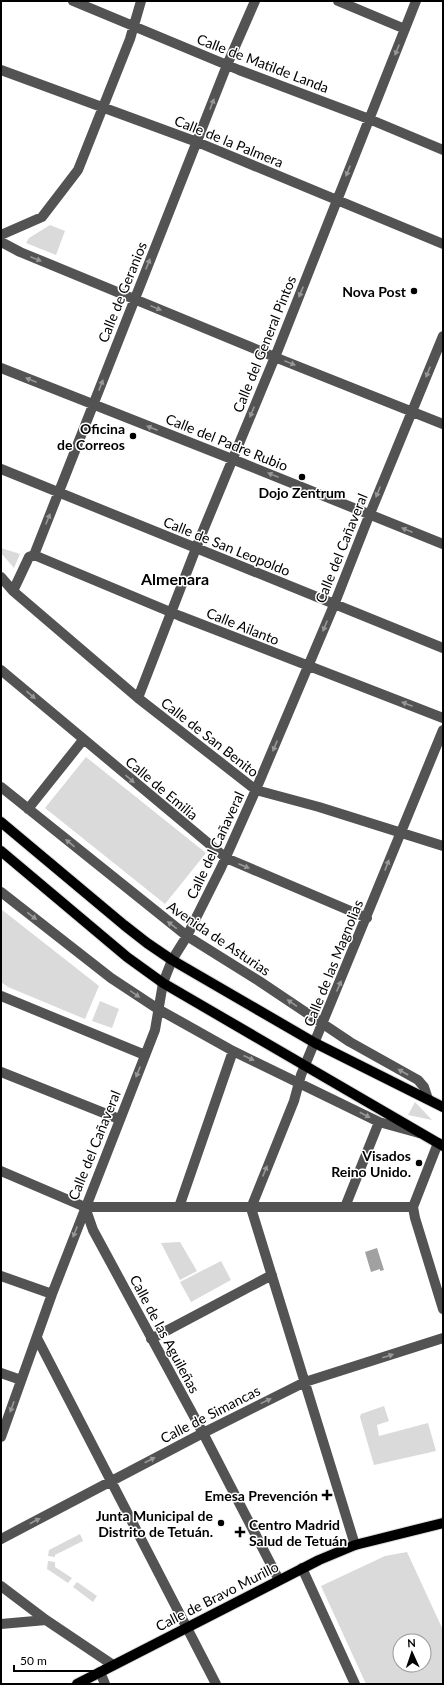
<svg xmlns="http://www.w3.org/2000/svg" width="444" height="1685" viewBox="0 0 444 1685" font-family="Lato,sans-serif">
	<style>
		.green { fill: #dadada; fill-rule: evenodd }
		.water { fill: #a1a1a1 }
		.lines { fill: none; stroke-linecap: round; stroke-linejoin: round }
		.major-casing { stroke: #dbdbdb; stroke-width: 12 }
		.minor { stroke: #535353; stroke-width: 10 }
		.major { stroke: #000; stroke-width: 10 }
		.oneway { fill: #989898 }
		.poi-dot { fill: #000; stroke: #fff; stroke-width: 1.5 }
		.labels { text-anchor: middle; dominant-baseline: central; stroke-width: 3; stroke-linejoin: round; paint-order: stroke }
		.street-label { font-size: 14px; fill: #000; stroke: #fff }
		.poi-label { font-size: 14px; font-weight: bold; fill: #000; stroke: #fff; text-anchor: end }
		.quarter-label { font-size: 16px; font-weight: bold; fill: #000; stroke: #fff }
	</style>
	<rect width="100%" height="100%" fill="#fff"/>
	<path class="green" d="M50,225L65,231L56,255L26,243L29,238Z
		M1,548L20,554L14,568L1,553Z
		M86,757L206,853L165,904L45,808Z
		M1,909L99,986L85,1019L8,987L1,982Z
		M100,1001L119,1009L112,1028L92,1021Z
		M415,1102L432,1120L408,1115Z
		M180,1242L197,1271L180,1280L161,1243Z
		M221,1261L231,1280L191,1302L180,1282Z
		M384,1406L389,1421L377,1425L379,1436L428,1423L436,1451L374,1465L360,1417L361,1414Z
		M80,1534L83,1541L55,1555V1557L48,1556L49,1550Z
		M407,1552L443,1630V1684H366L321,1586L385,1556ZM400,1641H424V1665H400Z
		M48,1561L55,1562V1567L72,1578L68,1583L47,1569Z
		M77,1582L97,1596L93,1602L73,1587Z"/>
	<path class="water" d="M377,1248L384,1270L380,1271V1269L371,1272L365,1252Z"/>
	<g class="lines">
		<defs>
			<path id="major" d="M1,822L124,925L147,943L172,960L315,1043L443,1107
				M1,851L127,957L163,983L443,1146
				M77,1684L319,1560L355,1545L443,1523"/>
		</defs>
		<use href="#major" class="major-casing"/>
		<path class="minor" d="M73,1L239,70L369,119L443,150
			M338,1L405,29
			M1,70L197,142L443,244
			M1,235L42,217L78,170L130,39L141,1
			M1,242L20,252L282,360L443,424
			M1,368L242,463L443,544
			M1,469L443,648
			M34,555L180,616L443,718
			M1,577L13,591L138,698L256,790L319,807L443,846
			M13,591L29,557L34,555L227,65L255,1
			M1,670L226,858L367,918
			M138,698L200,538L277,352L416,1
			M1,787L187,936L259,981L350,1042L418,1080L424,1087L428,1099
			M28,809L83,740
			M1,892L111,978L158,1009L233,1051L379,1122L419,1133
			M1,996L145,1055
			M1,1072L119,1119
			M438,1143L413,1207L415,1218L443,1309
			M1,1171L85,1207H413
			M85,1207L93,1230L203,1433L279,1580
			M179,1207L233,1051
			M345,1207L379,1122
			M1,1276L52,1294
			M37,1338L216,1684
			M151,1339L272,1275
			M1,1373L21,1380
			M1,1437L52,1294L155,1030L163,983L172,960L187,936L221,868L254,794L334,605L367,521L443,336
			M1,1539L203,1433L305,1382L443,1338
			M355,1545L251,1208L294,1101L301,1075L443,730
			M302,1568L355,1684
			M1,1586L46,1620L113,1665
			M1,1624L46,1620
			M100,1672L105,1684"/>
		<use href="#major" class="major"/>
	</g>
	<defs><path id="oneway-solid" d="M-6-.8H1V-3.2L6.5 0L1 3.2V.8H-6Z"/></defs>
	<g class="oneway">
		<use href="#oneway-solid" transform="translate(397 50) rotate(112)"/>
		<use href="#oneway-solid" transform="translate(212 104) rotate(-69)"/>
		<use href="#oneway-solid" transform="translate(348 171) rotate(112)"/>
		<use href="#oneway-solid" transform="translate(36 259) rotate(22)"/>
		<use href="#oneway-solid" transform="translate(148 264) rotate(-68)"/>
		<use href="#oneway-solid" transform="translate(301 292) rotate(112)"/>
		<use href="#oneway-solid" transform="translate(156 308) rotate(22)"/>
		<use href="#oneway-solid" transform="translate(290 363) rotate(22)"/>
		<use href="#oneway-solid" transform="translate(428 372) rotate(112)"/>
		<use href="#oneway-solid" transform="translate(31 380) rotate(-158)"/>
		<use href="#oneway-solid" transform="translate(101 385) rotate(-69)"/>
		<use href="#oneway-solid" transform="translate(252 412) rotate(113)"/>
		<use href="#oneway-solid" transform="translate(152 428) rotate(-159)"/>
		<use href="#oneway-solid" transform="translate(273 475) rotate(-158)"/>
		<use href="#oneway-solid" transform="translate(378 492) rotate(112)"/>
		<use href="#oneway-solid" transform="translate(48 519) rotate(-68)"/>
		<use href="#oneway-solid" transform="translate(407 530) rotate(-158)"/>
		<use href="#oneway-solid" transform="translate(325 626) rotate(112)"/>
		<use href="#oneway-solid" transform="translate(31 695) rotate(41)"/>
		<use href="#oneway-solid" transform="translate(407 704) rotate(-159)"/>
		<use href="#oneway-solid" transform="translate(275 746) rotate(113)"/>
		<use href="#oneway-solid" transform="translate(130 779) rotate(40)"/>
		<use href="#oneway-solid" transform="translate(70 843) rotate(-141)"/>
		<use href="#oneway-solid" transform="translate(387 865) rotate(-69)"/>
		<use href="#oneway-solid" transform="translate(244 866) rotate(23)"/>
		<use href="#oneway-solid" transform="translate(32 916) rotate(38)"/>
		<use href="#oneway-solid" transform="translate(172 925) rotate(-143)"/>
		<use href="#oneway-solid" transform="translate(339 986) rotate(-67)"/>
		<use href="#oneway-solid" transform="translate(135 994) rotate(34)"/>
		<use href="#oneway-solid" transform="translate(292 1003) rotate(-146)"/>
		<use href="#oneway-solid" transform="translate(249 1058) rotate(25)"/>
		<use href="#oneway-solid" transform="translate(138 1072) rotate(112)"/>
		<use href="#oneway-solid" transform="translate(403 1072) rotate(-150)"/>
		<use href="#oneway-solid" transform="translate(365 1115) rotate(27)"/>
		<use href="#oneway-solid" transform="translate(265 1171) rotate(-68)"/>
		<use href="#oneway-solid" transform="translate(75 1232) rotate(111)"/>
		<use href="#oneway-solid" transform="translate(388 1356) rotate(-18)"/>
		<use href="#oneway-solid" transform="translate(266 1401) rotate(-26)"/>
		<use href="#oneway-solid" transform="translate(12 1407) rotate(110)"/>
		<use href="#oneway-solid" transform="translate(150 1460) rotate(-27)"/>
		<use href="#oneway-solid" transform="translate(35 1521) rotate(-28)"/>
	</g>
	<g class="poi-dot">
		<circle cx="414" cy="291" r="4"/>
		<circle cx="133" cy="436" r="4"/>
		<circle cx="302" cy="477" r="4"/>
		<circle cx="419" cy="1163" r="4"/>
		<path d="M325 1489h4v4h4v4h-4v4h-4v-4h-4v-4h4z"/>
		<circle cx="221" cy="1523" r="4"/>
		<path d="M238 1526h4v4h4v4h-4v4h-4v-4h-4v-4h4z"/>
	</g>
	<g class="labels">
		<g class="street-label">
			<text transform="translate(263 63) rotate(21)">Calle de Matilde Landa</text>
			<text transform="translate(229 141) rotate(22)">Calle de la Palmera</text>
			<text transform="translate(122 292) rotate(-68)">Calle de Geranios</text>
			<text transform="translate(264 344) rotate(-68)">Calle del General Pintos</text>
			<text transform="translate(227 442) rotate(22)">Calle del Padre Rubio</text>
			<text transform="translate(227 546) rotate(22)">Calle de San Leopoldo</text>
			<text transform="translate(341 548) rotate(-68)">Calle del Cañaveral</text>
			<text transform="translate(243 626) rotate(22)">Calle Ailanto</text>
			<text transform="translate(210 737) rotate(38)">Calle de San Benito</text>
			<text transform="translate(162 788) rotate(40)">Calle de Emilia</text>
			<text transform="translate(215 845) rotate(-65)">Calle del Cañaveral</text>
			<text transform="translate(219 938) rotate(34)">Avenida de Asturias</text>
			<text transform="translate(333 963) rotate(-68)">Calle de las Magnolias</text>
			<text transform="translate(94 1145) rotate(-68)">Calle del Cañaveral</text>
			<text transform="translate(165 1334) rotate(62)">Calle de las Aguileñas</text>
			<text transform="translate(210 1414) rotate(-27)">Calle de Simancas</text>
			<text transform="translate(217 1596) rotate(-27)">Calle de Bravo Murillo</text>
		</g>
		<g class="poi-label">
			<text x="406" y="291">Nova Post</text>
			<text x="125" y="428">Oficina<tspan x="125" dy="16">de Correos</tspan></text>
			<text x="302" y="492" text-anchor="middle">Dojo Zentrum</text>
			<text x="411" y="1155">Visados<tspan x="411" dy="16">Reino Unido.</tspan></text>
			<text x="318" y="1495">Emesa Prevención</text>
			<text x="213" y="1515">Junta Municipal de<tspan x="213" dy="16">Distrito de Tetuán.</tspan></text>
			<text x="249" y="1524" text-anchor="start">Centro Madrid<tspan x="249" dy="16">Salud de Tetuán</tspan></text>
		</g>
		<g class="quarter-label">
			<text x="175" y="578">Almenara</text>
		</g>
	</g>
	<rect width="444" height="1685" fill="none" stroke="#000000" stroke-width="4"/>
	<g transform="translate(412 1653) rotate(357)"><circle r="19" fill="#ffffff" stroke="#999999"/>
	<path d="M0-3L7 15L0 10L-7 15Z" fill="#000000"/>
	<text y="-6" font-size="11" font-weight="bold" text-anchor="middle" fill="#000000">N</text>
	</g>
	<path d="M14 1665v6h89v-6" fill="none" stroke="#000000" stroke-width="2"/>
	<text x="20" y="1665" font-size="12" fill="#000000" stroke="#ffffff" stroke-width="3" paint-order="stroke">50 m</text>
</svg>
